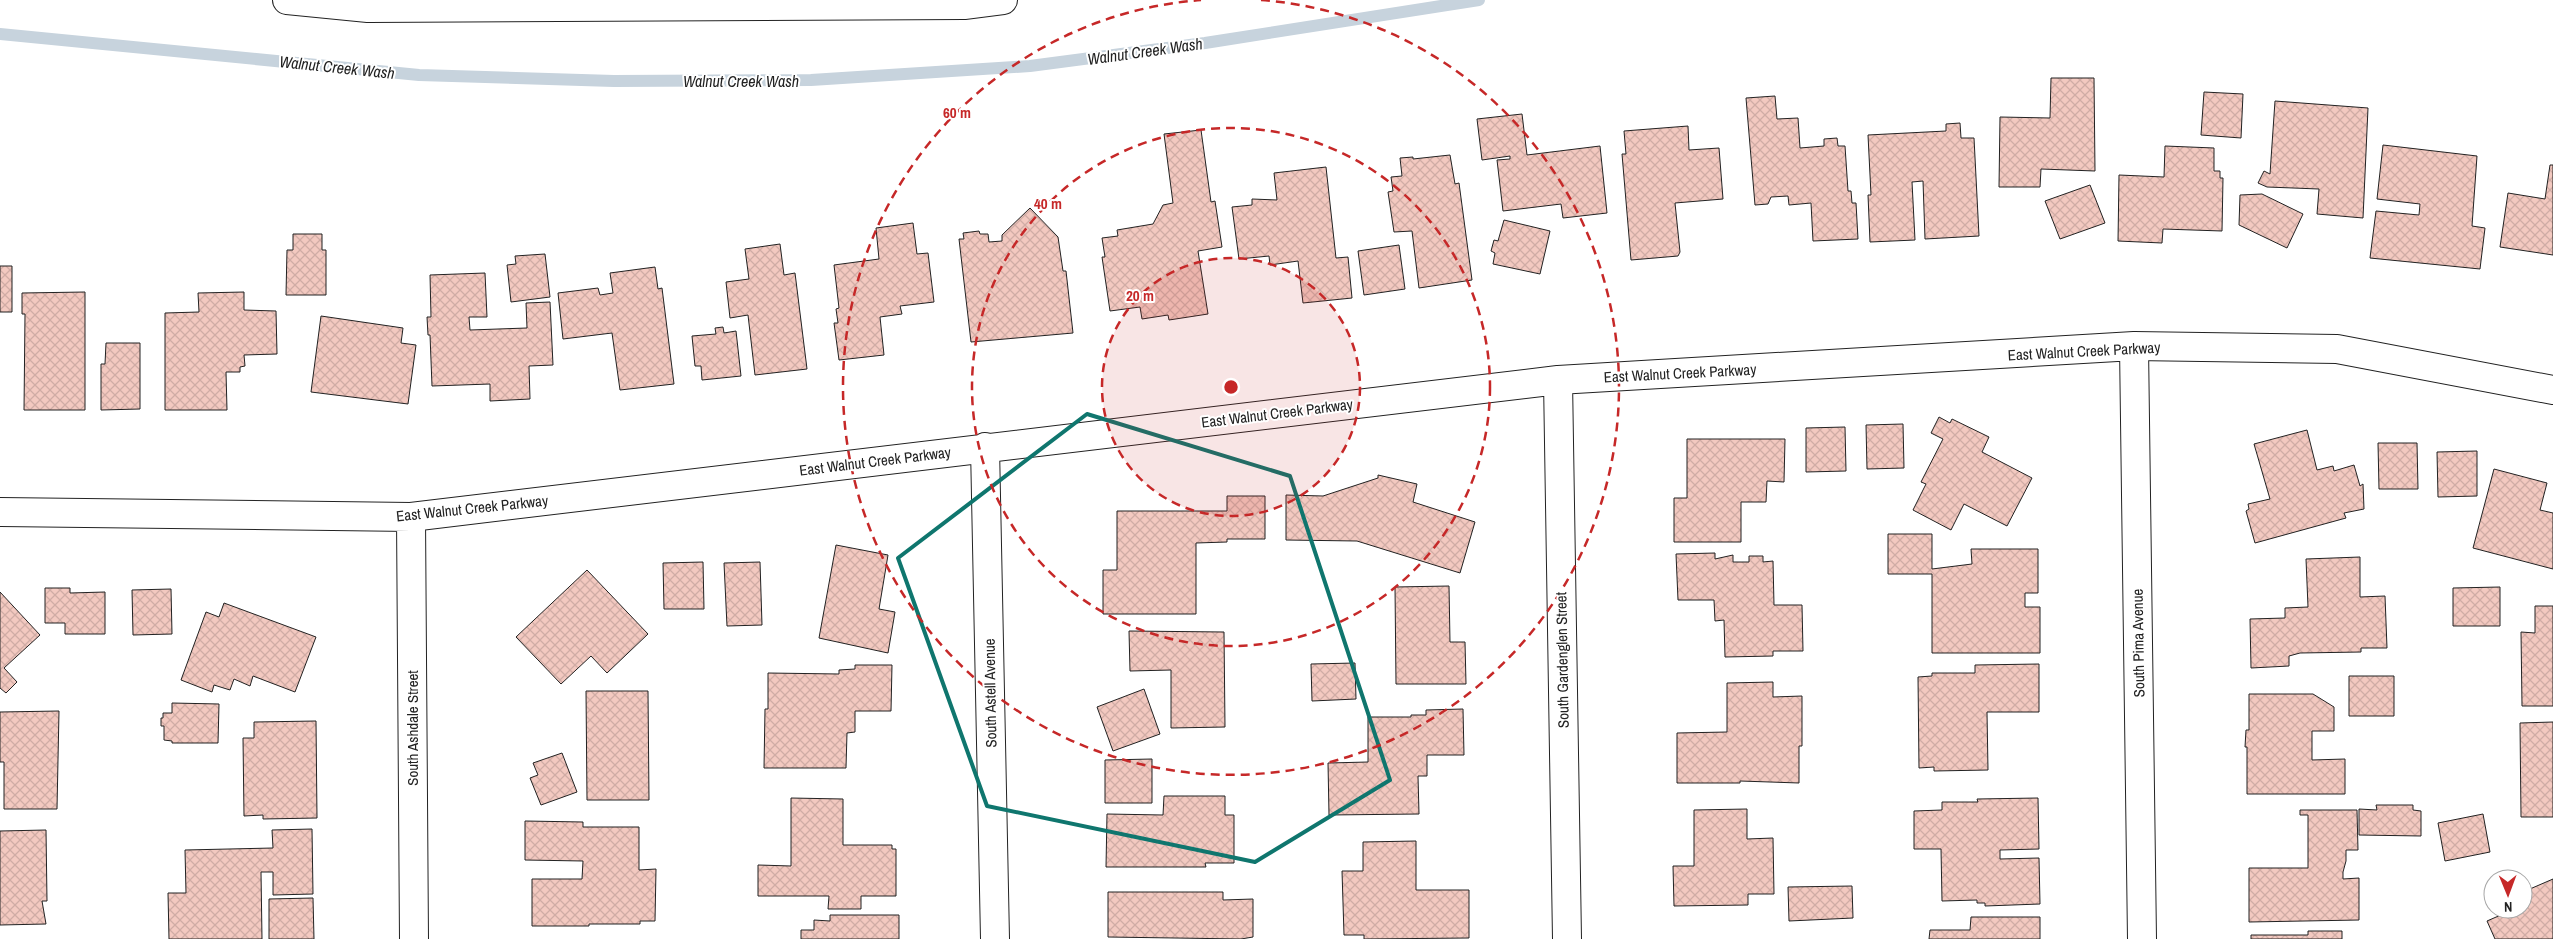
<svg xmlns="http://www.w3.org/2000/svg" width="2553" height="939" viewBox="0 0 2553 939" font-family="'Archivo Narrow',sans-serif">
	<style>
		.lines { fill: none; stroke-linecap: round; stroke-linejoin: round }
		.stream { stroke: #c7d3dd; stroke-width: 12 }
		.building { fill: url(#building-cross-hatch); stroke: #222 }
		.minor-casing { stroke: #222; stroke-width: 30 }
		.minor { stroke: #fff; stroke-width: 28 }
		.marked { fill: none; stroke: #0f766e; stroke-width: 4; stroke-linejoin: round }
		.ring { fill: none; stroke: #c62828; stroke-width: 2.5; stroke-dasharray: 9 6 }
		.labels { text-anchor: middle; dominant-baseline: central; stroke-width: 4; stroke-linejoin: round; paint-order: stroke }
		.street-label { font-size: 15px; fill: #222; stroke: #fff }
		.water-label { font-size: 16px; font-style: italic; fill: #222; stroke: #fff }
		.centre { fill: #c62828; stroke: #fff; stroke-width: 2.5 }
		.ring-label { font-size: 15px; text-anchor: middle; font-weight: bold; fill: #c62828; stroke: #fff; stroke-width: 4; stroke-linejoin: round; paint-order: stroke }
	</style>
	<defs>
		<pattern id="building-cross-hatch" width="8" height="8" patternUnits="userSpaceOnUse" patternTransform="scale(1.25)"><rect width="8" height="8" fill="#f3c9c0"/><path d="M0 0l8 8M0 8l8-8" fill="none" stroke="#d0aca5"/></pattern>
	</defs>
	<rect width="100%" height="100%" fill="#fff"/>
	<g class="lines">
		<path class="stream" d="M0,34L419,75L614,81L811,80L1030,66L1205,43L1479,0"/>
	</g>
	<path class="building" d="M2051,78H2094L2095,171L2041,169L2040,187H1999L2000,117L2050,118Z
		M2204,92L2243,94L2241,138L2201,135Z
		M1775,96L1777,119L1798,118L1800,148L1824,146V139L1837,138L1838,146H1845L1848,191H1851L1852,203H1856L1858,239L1813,241L1811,203L1789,205L1788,196L1771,197L1768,204L1755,205L1746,98Z
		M2275,101L2368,108L2363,218L2317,214L2319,189L2267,187L2258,183L2264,171L2270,174Z
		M1522,114L1527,155L1600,146L1607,213L1563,218L1561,204L1503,211L1497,160L1510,159V156L1482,160L1477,119Z
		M1960,123L1961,138H1974L1979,236L1925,239L1923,181L1912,182L1915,240L1870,242L1868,195H1871L1868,135L1946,131V124Z
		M1688,126L1689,150L1719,148L1723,199L1675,203L1680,252L1678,256L1631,260L1622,154H1626L1624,131Z
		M1201,130L1211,202L1215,201L1222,247L1198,251L1208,314L1169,320L1168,315L1142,319L1140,307L1110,311L1102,257H1105L1102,238L1118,236L1117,230L1153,224L1163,205L1173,203L1164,134Z
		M2383,145L2477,156L2472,226L2485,228L2480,269L2370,258L2376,211L2419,215L2420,204L2377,199Z
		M2165,146L2214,148V171H2220V178H2223L2222,231L2163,229L2162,243L2118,241L2119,175L2164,177Z
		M1450,155L1455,184L1459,183L1472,280L1419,288L1412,231L1394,232L1388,192L1393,191L1391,177L1402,176L1400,158L1413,157V159Z
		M2550,165H2553V255L2500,247L2508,193L2545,199Z
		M1326,167L1336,258L1348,257L1352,298L1303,303L1298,261L1270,265L1269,256L1239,259L1232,207L1252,205V199L1277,200L1274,173Z
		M2090,185L2105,223L2060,239L2045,201Z
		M2262,194L2303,214L2287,248L2239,225L2240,195Z
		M1030,208L1058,237L1063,271H1066L1073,333L971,342L959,239H964L963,233L979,231L980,234H988L989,242L1002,241V235Z
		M1504,220L1550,231L1540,274L1493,264L1495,253L1491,251L1494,240L1498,241Z
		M913,223L917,254L928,253L934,302L900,306L902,314L880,317L884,355L839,360L834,323H838L836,309L839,308L834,265L879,259L876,228Z
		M293,234H322V250H326V295H286L287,250H293Z
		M780,244L784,275L795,273L807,369L755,375L748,315L730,318L726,282L749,279L745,249Z
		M1399,245L1405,289L1364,295L1358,251Z
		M545,254L550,297L511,302L507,265L516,264L515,256Z
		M0,266H12V312H0Z
		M655,267L658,289L662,288L674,384L620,390L612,333L563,339L558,293L598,288L600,295L613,293L610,273Z
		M485,273L487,317H469L470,330L527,328L526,303L550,302L553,365L529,366L530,399L490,401V384L432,386L430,335H428L427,317H431L430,275Z
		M85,292V410H24L25,314H22V293Z
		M244,292V310L276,311L277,354L244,355L245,366L240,367V372H226L227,410H165V313L199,312L198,293Z
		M321,316L403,328L401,343L416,345L408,404L311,392Z
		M723,327L724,333L736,331L741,376L702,380L701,366H695L692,336L716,334L715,328Z
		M106,343H140V409L101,410V364H105Z
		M1939,417L1950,423L1952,419L1989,437L1982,452L2032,478L2007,526L1964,504L1951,530L1913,510L1926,484L1921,482L1943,439L1931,433Z
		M1903,424L1904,468L1867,469L1866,425Z
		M1845,427L1846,471L1806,472V428Z
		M2307,430L2317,470L2333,466L2334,471L2354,465L2360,486L2363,484L2364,509L2344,513L2346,518L2255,543L2246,511L2249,509L2248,504L2270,499L2254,444Z
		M1687,439H1785L1784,482L1767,481L1766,502H1741V542H1674V498H1687Z
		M2378,443H2417L2418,489H2379Z
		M2477,451V496L2438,497L2437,452Z
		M2494,469L2547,483L2540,510L2553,513V569L2473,548Z
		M1378,475L1417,484L1413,502L1475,522L1460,573L1357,541L1286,540V495L1323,496L1378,478Z
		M1227,496H1265V539H1227V542L1196,543V614H1103V570H1117V511H1227Z
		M1888,534H1932V569L1972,564L1971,549H2038V593H2025V607H2040V653H1932V574H1888Z
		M836,545L888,555L879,609L895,612L888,653L819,638Z
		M1715,553V559L1733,555V562H1749V556H1763V562L1773,561L1774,605H1802L1803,651H1773V656L1725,657L1724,620L1715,621L1714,600H1678L1676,554Z
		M2360,557V597L2385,596L2387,648H2361V652L2300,653L2289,656V666L2251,668L2250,619L2285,618V608L2308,607L2306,559Z
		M703,562L704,609H664L663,563Z
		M760,562L762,625L727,626L724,563Z
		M587,570L648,634L607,673L591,656L561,684L516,637Z
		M1449,586L1450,642H1465L1466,684H1396L1395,587Z
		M2500,587V626H2453V588Z
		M45,588H70V593L105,592V634H65V623H45Z
		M171,589L172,634L133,635L132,590Z
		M0,592L40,635L4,668L17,682L6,693L0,688Z
		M224,603L316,637L295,692L253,676L250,686L234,679L230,690L214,685L212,692L181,680L206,612L219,617Z
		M2535,606H2553V706H2522L2521,632L2535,633Z
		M1129,631L1224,632L1225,727L1171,728V670L1130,671Z
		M1355,663L1356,699L1312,701L1311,664Z
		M2039,664V712H1987L1988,770L1934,771V767L1919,768L1918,677L1932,676V673H1975V665Z
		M855,665H892L891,711H855V732L847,733L846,768H764L765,709H768V673L839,674V670L855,669Z
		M2349,676H2394V716H2349Z
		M1773,682V697L1802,696V746H1799V783L1740,781V783H1677V733L1727,732V683Z
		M1144,689L1160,734L1113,751L1097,707Z
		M586,691H648L649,800H587Z
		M2249,694H2313L2334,707V731H2312V760L2345,759V794H2247V747H2245L2246,730H2249Z
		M172,703L219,704L218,743H172V741L164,740V726H161V718H163V713H172Z
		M1463,709L1464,755H1427V776H1418L1419,814L1329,815L1328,763L1368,762V717H1411V715H1426V710Z
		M59,711L57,809H4V762H0V712Z
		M316,721L317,818L263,819V815L244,816L243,738H254V722Z
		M2553,722V817H2521L2520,723Z
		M562,753L577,792L541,805L530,778L538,775L533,763Z
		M1152,759V803H1105V760Z
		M1164,796H1225V815H1234V863H1205L1206,867H1106L1107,814L1163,815Z
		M791,798L843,799V845H892V849H896V896H861V909H828L829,896H758V865L791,866Z
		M2038,798L2039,849L2000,850V859L2039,858L2040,904L1985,906V903H1977V900L1942,901L1941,849H1914V811L1942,810V802H1978L1977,799Z
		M2376,805H2413V810L2421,811V836L2359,835V809L2377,810Z
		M1747,809V839L1773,838L1774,894H1748V905L1674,906L1673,866H1694V810Z
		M2300,810H2357L2358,850H2346V861L2343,872V879L2359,878V920L2249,922V868H2308V815H2300Z
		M2483,814L2490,852L2445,861L2438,823Z
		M525,821L583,822V827H639V870L656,869L655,921H640V924H589V926H532V879H582L583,861L525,860Z
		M312,829L313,894L273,895V872H261L262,939H169L168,893H186L185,850L273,848L272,830Z
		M46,830L47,901H42L46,924L0,925V831Z
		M1416,841V890H1469V938L1364,939V935H1344L1342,871H1363V842Z
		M2553,879V939H2495L2487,921L2510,911L2509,909H2523V892Z
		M1852,886L1853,918L1789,921L1788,887Z
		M1108,892H1223V900L1253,899V937L1241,939L1108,937Z
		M313,898L314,939H269V899Z
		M830,915H899V939H801V930H814V920L830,921Z
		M1971,917H2040V939H1929L1930,930H1970Z
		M2308,931H2342V939H2251V935H2308Z"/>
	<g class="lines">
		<defs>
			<path id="minor" d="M287,0L368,8L964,5L1003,0
				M2134,346L2142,939
				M1558,380L1567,939
				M985,447L995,939
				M0,512L411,517L1558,380L2134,346L2337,349L2553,390
				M411,517L414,939"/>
		</defs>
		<use href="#minor" class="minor-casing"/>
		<use href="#minor" class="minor"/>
	</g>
	<path class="marked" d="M1087,414L1290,476L1390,780L1255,862L987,806L898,558Z"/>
	<circle cx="1231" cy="387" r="129" fill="#c62828" fill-opacity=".12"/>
	<g class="ring">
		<circle cx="1231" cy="387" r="129"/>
		<circle cx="1231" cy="387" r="259"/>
		<path d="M1261 0A388 388 0 1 1 1201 0"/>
	</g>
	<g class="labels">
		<g class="street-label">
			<text transform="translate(2084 351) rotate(-3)">East Walnut Creek Parkway</text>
			<text transform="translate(1680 373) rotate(-3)">East Walnut Creek Parkway</text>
			<text transform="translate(1277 413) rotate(-7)">East Walnut Creek Parkway</text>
			<text transform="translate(875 461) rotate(-7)">East Walnut Creek Parkway</text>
			<text transform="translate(472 508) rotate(-6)">East Walnut Creek Parkway</text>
			<text transform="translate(2138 643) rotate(-91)">South Pima Avenue</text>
			<text transform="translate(1562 660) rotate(-91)">South Gardenglen Street</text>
			<text transform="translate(990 693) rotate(-91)">South Astell Avenue</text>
			<text transform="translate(412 728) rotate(-90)">South Ashdale Street</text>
		</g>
		<g class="water-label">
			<text transform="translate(1145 51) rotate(-8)">Walnut Creek Wash</text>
			<text transform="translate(337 67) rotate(6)">Walnut Creek Wash</text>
			<text x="741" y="81">Walnut Creek Wash</text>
		</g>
	</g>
	<circle cx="1231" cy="387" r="8" class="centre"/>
	<g class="ring-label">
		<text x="957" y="118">60 m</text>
		<text x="1048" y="209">40 m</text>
		<text x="1140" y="301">20 m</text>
	</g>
	<g transform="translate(2508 894) rotate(179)"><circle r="24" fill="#ffffff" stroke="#a7a7a7"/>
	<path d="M0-4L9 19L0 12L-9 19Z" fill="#c62828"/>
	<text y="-8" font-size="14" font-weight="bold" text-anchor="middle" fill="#222222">N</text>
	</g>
</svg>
